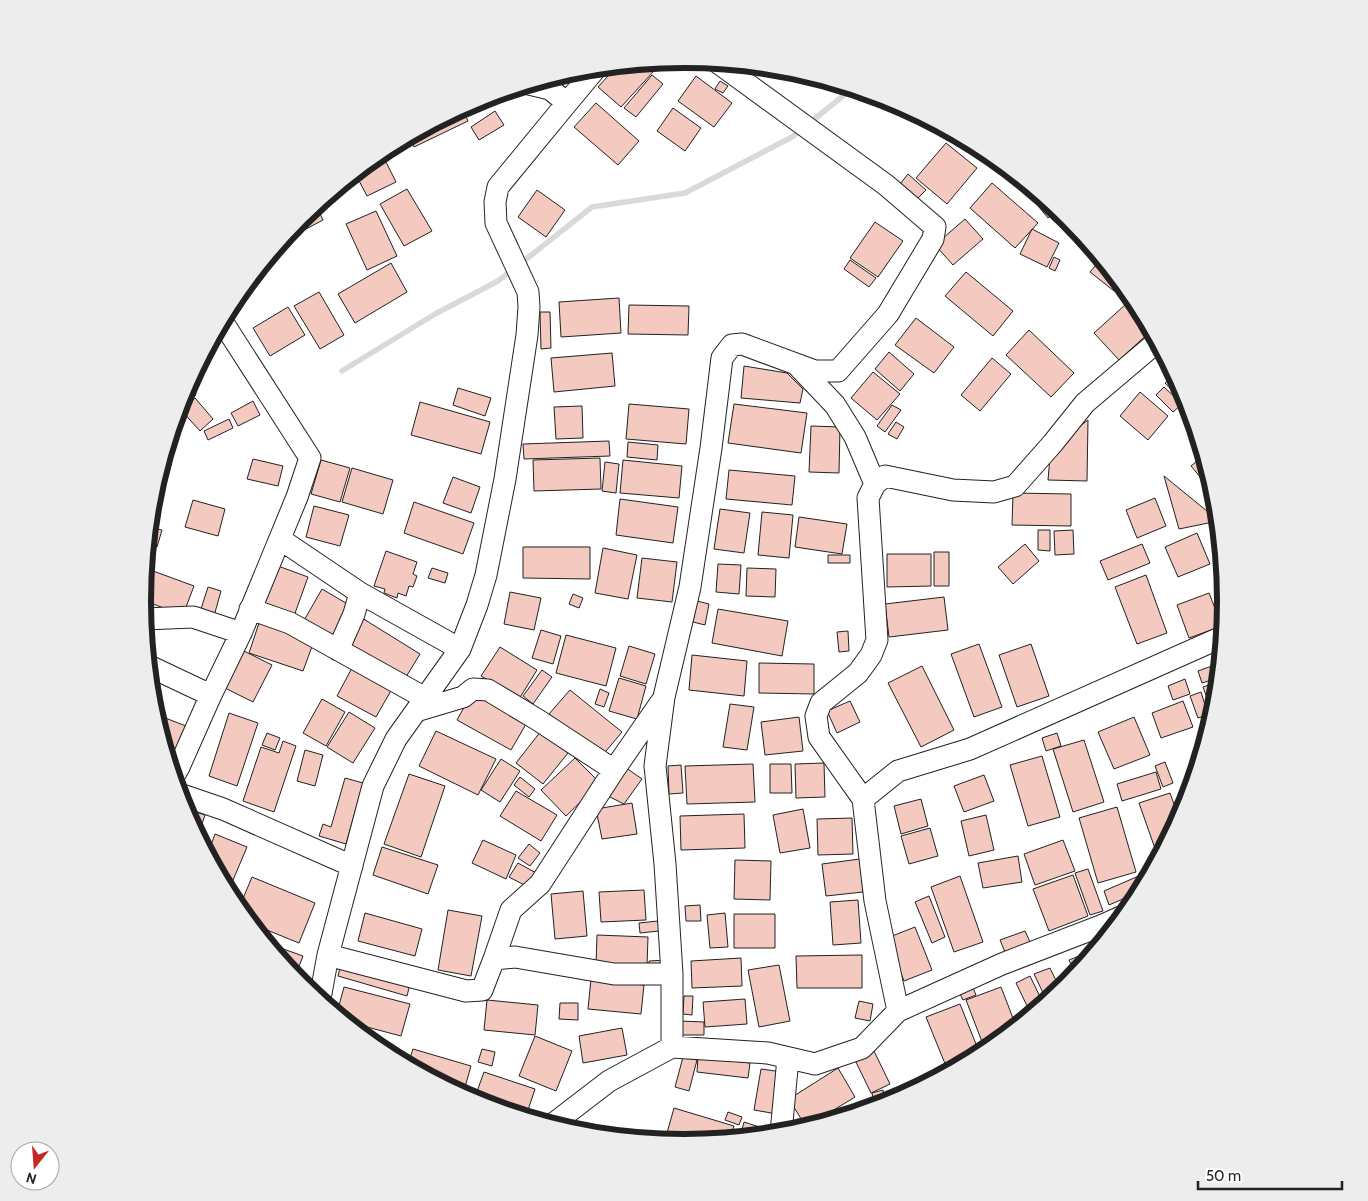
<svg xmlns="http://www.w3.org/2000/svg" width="1368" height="1201" viewBox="0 0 1368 1201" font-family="Cabin,sans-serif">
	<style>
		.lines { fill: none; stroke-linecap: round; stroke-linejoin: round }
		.stream { stroke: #d9d9d9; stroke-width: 5.5 }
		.building { fill: #f3c9c0; stroke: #222 }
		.minor-casing { stroke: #222; stroke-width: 23 }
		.minor { stroke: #fff; stroke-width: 21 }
		.rim { fill: none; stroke: #222; stroke-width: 6 }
	</style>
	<rect width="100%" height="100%" fill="#fff"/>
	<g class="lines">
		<path class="stream" d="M520,264L592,207L685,193L792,137L853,88
			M342,371L435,314L498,281L512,270"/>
	</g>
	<path class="building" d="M643,63L653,72L621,107L598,87L618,65Z
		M652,75L663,84L636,117L624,108Z
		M696,76L732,103L714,127L678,101Z
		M720,81L728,86L723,93L715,89Z
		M596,103L639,141L618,165L574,127Z
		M462,108L468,121L414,147L409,136Z
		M673,108L701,128L685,151L657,131Z
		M495,111L504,125L479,140L471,127Z
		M946,143L977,168L947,204L916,178Z
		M381,152L396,182L367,196L355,173Z
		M908,174L926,190L917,199L900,184Z
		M992,183L1038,223L1015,248L970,208Z
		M1029,186L1057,210L1048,218L1024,189Z
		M407,189L432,231L404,246L380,204Z
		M537,190L565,210L546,237L518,217Z
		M316,205L323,220L293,236L290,230L301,217Z
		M376,211L397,256L367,270L346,224Z
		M1060,212L1067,218L1083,237L1077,242L1056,215Z
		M965,219L983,239L953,265L935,245Z
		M875,222L903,241L878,277L850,258Z
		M1032,229L1059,243L1047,267L1020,254Z
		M1054,257L1060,260L1055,271L1049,268Z
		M1101,259L1121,283L1114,291L1090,272Z
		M850,260L876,278L869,287L844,269Z
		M391,263L407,292L355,323L338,294Z
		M966,272L1013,311L993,336L945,296Z
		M1122,284L1130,294L1128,295L1119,287Z
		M319,292L344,335L320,349L294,306Z
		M619,298L621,333L561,337L559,302Z
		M1126,304L1151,331L1119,360L1094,333Z
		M629,305L689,306L688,335L628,334Z
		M288,307L305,335L270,356L253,328Z
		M540,312H550L551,348L541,349Z
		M916,318L954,347L934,373L895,345Z
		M1029,330L1074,373L1051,397L1006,355Z
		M209,345L213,351L203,357Z
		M889,352L914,374L900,391L875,369Z
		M612,353L615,386L554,392L551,358Z
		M992,358L1011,374L980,411L961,395Z
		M744,366L787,373L803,389L800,403L741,398Z
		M873,372L900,394L877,420L851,398Z
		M1174,374L1185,393L1186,398L1182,401L1165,383Z
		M188,384L196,395L179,407L184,393Z
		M1164,387L1182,404L1173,412L1156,395Z
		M458,388L491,398L485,416L453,405Z
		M1140,392L1168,416L1148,440L1120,416Z
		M195,398L213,419L200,431L182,411Z
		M253,401L260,415L238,426L231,413Z
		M420,402L490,422L481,454L411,435Z
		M629,404L689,409L686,444L626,439Z
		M734,404L807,413L801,453L728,443Z
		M892,405L901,410L885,432L877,426Z
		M582,406L583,438L556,439L554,407Z
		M229,419L233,428L208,440L204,431Z
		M1088,420L1087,481L1048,480L1050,457L1076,429Z
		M896,422L904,427L897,439L888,434Z
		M811,426L840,427L839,473L809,472Z
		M170,437L174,443L167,447Z
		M609,441L610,456L524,459L523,444Z
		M628,442L658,445L657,460L627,457Z
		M1203,456L1215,495L1191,466Z
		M600,458L601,489L534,491L533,460Z
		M253,459L283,466L278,486L247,479Z
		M321,460L350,468L340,502L311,494Z
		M623,460L682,466L679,498L620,493Z
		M605,462L619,464L616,493L602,491Z
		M352,468L393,480L383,514L342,502Z
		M729,470L795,476L792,505L726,499Z
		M1164,476L1218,520V521L1179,529Z
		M453,477L480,487L471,513L443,503Z
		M1013,493L1071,494V526L1012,525Z
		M1155,498L1166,526L1137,538L1126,510Z
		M620,499L678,507L673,543L616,535Z
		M193,500L225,509L218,536L185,527Z
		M414,502L474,523L463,554L404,533Z
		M314,506L349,515L340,546L306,537Z
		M720,509L750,513L744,553L714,549Z
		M762,512L793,515L789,558L758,555Z
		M799,517L847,524L842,554L795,547Z
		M149,527L162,530L157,547L148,545Z
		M1038,530H1050V551L1038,550Z
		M1073,530L1074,554L1055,555L1054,531Z
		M1197,533L1210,564L1178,577L1165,547Z
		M1025,544L1039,561L1013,584L998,567Z
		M1142,544L1150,563L1108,580L1100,561Z
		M523,547H590V579L523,578Z
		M603,548L637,555L628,599L595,593Z
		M386,551L417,562L413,574L417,576L413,587L409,586L406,596L398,593L397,598L384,593L385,589L374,586Z
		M934,552H949V586H934Z
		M887,554H931V586L887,587Z
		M828,555H850V563H828Z
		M642,558L677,562L672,602L637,598Z
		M718,564L741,565L739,594L716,592Z
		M278,566L308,577L294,616L263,604Z
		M145,568L194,586L183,615L142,600Z
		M432,568L448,573L445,583L428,578Z
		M747,568L776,569L775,597L746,596Z
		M1146,575L1167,633L1137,644L1115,587Z
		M208,587L221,591L214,616L200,612Z
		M322,589L351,606L332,641L302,624Z
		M510,592L541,598L534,630L504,624Z
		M1209,593L1222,626L1189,638L1177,605Z
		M573,594L583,598L579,608L569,604Z
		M944,597L948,630L889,637L885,604Z
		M697,601L709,604L705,625L693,622Z
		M718,609L788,621L782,656L712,643Z
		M362,618L420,654L403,682L345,646Z
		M259,623L314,641L303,671L249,653Z
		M541,630L561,636L553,664L532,658Z
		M848,631L849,651L839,652L837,632Z
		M566,635L616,648L606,686L556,673Z
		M979,644L1002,707L974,717L951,654Z
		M1031,644L1049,696L1017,707L999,655Z
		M629,646L655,654L646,684L620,676Z
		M500,647L537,670L519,699L481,676Z
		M244,651L272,665L253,702L225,688Z
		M692,655L747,661L744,696L689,690Z
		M759,663L814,664V694L759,693Z
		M1220,663L1218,678L1202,683L1198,671Z
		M353,666L393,687L376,717L337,696Z
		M922,666L954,730L921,747L888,683Z
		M542,670L552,677L533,704L523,696Z
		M619,678L646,686L637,719L609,711Z
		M1185,679L1190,694L1173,700L1168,686Z
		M1218,682L1215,706L1213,714L1203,687Z
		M600,689L609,693L604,707L595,704Z
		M570,690L622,732L601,757L549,714Z
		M1201,692L1208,715L1198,718L1190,696Z
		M472,693L526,724L511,750L457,720Z
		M322,699L345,712L326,746L303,733Z
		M850,701L860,722L837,733L827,711Z
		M1183,701L1193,727L1161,738L1152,713Z
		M730,704L754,707L747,750L723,747Z
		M349,712L375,728L353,763L327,747Z
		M229,713L258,723L237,786L209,776Z
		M155,714L186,726L172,761L169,759Z
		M799,717L803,751L765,755L761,722Z
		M1134,717L1150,755L1114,769L1098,732Z
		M436,731L496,759L478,795L419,766Z
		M541,731L568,753L543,784L516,763Z
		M267,733L280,738L275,750L262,745Z
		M1057,733L1061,746L1046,751L1042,738Z
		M1084,740L1104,802L1073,812L1053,749Z
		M283,741L296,746L274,812L243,801L261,747L279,753Z
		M305,750L323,755L315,786L297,781Z
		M1042,756L1060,817L1028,826L1010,765Z
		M575,758L600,783L566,816L541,790Z
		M501,759L520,771L500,802L481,790Z
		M1165,762L1173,783L1163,787L1155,766Z
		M824,763L825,797L796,798L795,764Z
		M753,764L755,802L687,804L685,766Z
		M770,764H791L792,793H770Z
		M622,765L642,779L624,804L602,793Z
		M681,765L683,793L669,794L668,766Z
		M1156,772L1161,789L1122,801L1117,784Z
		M409,774L445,786L421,857L384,844Z
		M984,775L994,801L964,812L954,786Z
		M520,777L535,789L529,797L514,785Z
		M345,778L363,783L346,844L319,836L323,824L331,827Z
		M516,791L557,815L541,841L500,816Z
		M1189,792L1185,808L1180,795Z
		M1170,793L1179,818L1158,857L1139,803Z
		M921,799L928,826L901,834L894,806Z
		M632,803L637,834L602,839L596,809Z
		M1117,807L1136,872L1098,883L1079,818Z
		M184,808L205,815L198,836Z
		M803,809L810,848L780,853L773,815Z
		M744,814L745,848L681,850L680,816Z
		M986,815L994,850L969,856L961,821Z
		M852,818L853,854L818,855L817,819Z
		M930,828L938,856L909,864L901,836Z
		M215,834L247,847L228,892L208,853Z
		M483,840L516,855L506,879L472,863Z
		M1063,840L1075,871L1035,885L1024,854Z
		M529,844L540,853L530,866L518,858Z
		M382,847L438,865L428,894L373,875Z
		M1018,856L1022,882L983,888L978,863Z
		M860,859L863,892L826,896L822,864Z
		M735,860L771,861L770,900L734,899Z
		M518,863L538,874L530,888L509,877Z
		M1088,869L1103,911L1090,915L1075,873Z
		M1148,872L1149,874L1139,892L1109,905L1104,891Z
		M1073,875L1088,916L1049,931L1033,889Z
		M960,876L983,942L954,952L931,887Z
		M252,877L315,903L299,943L252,924L239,908Z
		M644,890L646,920L601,922L599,892Z
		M583,891L587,936L555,939L551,894Z
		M929,896L945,937L932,943L915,902Z
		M858,900L861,943L833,945L830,902Z
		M700,905L701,921H686L685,906Z
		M448,910L482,916L471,976L438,970Z
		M365,913L422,929L415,956L358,941Z
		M725,913L728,947L710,948L707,915Z
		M734,914H775V948H734Z
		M658,921L659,931L640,933L639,923Z
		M915,927L932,970L904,981L887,938Z
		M1025,931L1030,942L1005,952L1000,940Z
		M597,935L648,937L647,966L596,965Z
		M275,946L303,956L295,977L274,950Z
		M1094,950L1075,974L1069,960Z
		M862,955V988H797L796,956Z
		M741,958L742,986L692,988L691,961Z
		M666,960V968H649V961Z
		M341,964L410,984L407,996L338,976Z
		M779,965L790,1021L759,1027L748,970Z
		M1050,968L1060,989L1052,996L1046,999L1034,974Z
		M1030,976L1043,1003L1029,1010L1016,983Z
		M591,979L644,985L641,1014L588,1009Z
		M971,983L976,995L963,1000L957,988Z
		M344,987L410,1004L401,1036L348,1022L337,1013Z
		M1001,987L1016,1026L995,1043L984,1047L966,1000Z
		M684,996H693L692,1015L683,1014Z
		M745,999L747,1024L705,1027L703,1002Z
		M487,1000L538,1005L535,1035L484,1030Z
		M859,1001L873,1004L870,1021L855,1018Z
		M560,1003H578V1020L559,1019Z
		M960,1004L980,1054L948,1071L926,1017Z
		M679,1021L704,1022V1035H679Z
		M622,1028L627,1055L583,1063L579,1036Z
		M535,1036L572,1051L556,1091L519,1076Z
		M413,1049L471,1066L463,1094L408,1064Z
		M482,1049L495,1052L492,1066L478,1062Z
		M873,1049L890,1084L871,1093L854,1058Z
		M683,1057L697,1060L689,1091L675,1087Z
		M698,1057L750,1063L748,1078L697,1072Z
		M838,1068L855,1097L806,1127L789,1099Z
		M761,1069L783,1072L777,1114L754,1110Z
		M484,1072L535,1089L526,1116L474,1100Z
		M883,1090L885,1102L874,1104L872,1093Z
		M674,1108L734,1126L730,1138L684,1142L665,1140Z
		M728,1112L742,1117L739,1125L725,1120Z
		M744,1122L775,1132V1133L740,1137Z"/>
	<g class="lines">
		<defs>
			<path id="minor" d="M529,84L550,89L567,103
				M798,366L835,405L855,437L875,484
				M280,539L360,593L460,649
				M250,609L290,623L425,698
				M144,619L193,617L241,633
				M338,650L354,614L360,593
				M149,666L204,692L210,697
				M416,711L463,697L473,689L488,690L538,720L614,770
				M174,776L179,767L210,697L241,633L297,497L310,458L222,321
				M179,794L223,809L352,866
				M863,799L898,771L970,749L1222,637
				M328,955L466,991L482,990L494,959L515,957L614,974H672
				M494,959L511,910L540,884L614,770L661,702
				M320,999L328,955L373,786L396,739L460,649L477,605L486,575L505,479L527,335L529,307L528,292L496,223L495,202L498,187L567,103L597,67
				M898,1011L875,901L863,799L819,737L816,716L821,703L858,673L871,655L877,640L868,498L875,484L885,476L953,490L994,492L1015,486L1053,443L1085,403L1157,342
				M672,1047V974L665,864L655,766L664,697L690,587L711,448L722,358L732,345L742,344L815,371H838L888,314L933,239L935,227L886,185L717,62
				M553,1124L609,1081L672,1047L768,1053L815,1064L862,1048L898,1011L1002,964L1103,925L1123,916
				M781,1133L788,1058"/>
		</defs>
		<use href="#minor" class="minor-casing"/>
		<use href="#minor" class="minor"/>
	</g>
	<path d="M0 0H1368V1201H0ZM151 601a533 533 0 1 1 1066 0a533 533 0 1 1-1066 0Z" fill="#ededed" fill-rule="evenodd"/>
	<path class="rim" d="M151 601a533 533 0 1 1 1066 0a533 533 0 1 1-1066 0Z"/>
	<g transform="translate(35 1166) rotate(197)"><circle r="24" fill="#ffffff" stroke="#a7a7a7"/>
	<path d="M0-4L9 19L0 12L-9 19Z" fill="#c62828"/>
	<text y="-8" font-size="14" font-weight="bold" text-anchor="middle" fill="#222222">N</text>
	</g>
	<path d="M1198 1181v8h144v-8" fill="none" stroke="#222222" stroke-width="2.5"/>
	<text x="1206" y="1181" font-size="15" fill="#222222" stroke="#ffffff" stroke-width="4" paint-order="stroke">50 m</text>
</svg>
